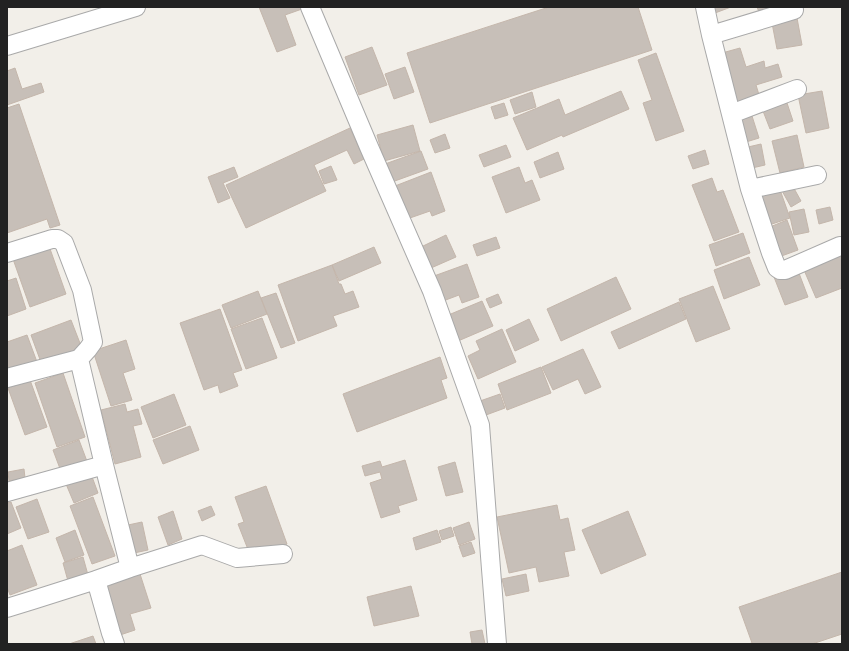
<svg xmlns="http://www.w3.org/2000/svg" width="849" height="651" viewBox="0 0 849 651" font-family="Roboto,sans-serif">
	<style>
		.building { fill: #c7bfb8; stroke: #c4b6ab }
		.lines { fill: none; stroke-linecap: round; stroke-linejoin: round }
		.street-casing { stroke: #a9a9a9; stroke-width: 20 }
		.street { stroke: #fff; stroke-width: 18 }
	</style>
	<rect width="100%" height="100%" fill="#f2efe9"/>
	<path class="building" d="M259,7H301L302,9L285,15L296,45L277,52Z
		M549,7H638L652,50L430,123L407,53Z
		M713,7H731L715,13Z
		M757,7H771L759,12Z
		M797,18L802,45L777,49L772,23Z
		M372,47L387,85L359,95L345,57Z
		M740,48L746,67L764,61L765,68L778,64L782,77L756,85L760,98L737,105L722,53Z
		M656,53L684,131L656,141L643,103L652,100L638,60Z
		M405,67L414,92L394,99L385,74Z
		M15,68L22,89L41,83L44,92L7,105V71Z
		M621,91L629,109L563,137L562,135L527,150L513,118L559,99L565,115Z
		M822,91L829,128L806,133L798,95Z
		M532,92L536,107L515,114L510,100Z
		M504,103L508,115L495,119L491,107Z
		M787,103L793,121L770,129L763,111Z
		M19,104L60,225L50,228L47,219L7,233V108Z
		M752,116L759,138L746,142L738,121Z
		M413,125L420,151L384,161L377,135Z
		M350,128L364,159L354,164L347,150L314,165L326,191L246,228L226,185Z
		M445,134L450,148L435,153L430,140Z
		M797,135L804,167L780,173L772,141Z
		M761,144L765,165L752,168L748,147Z
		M506,145L511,157L484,167L479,155Z
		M705,150L709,164L693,169L688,156Z
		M421,151L428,169L392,182L385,164Z
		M558,152L564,169L540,178L534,162Z
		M331,166L337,180L324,184L319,171Z
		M234,167L238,177L223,183L230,198L218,203L208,177Z
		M519,167L525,183L532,180L540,200L506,213L492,177Z
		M431,172L445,211L432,216L430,211L407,219L395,186Z
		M712,178L717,192L723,190L739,232L714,241L692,185Z
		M791,183L801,201L791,207L781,189Z
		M779,187L790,218L766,226L755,196Z
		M830,207L833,220L819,224L816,210Z
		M804,209L809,232L794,235L789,212Z
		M787,220L798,250L776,258L765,229Z
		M743,233L750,253L716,266L709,245Z
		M446,235L456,257L431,268L421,247Z
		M496,237L500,248L477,256L473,245Z
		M49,246L66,294L30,307L13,259Z
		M374,247L381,263L339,281L332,265Z
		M842,253V288L816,298L804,270Z
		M749,257L760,285L724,299L714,270Z
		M467,264L479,297L462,303L459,295L443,301L434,276Z
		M332,265L339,284H341L345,294L353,291L359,307L333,316L337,326L298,341L278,285Z
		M797,268L808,297L785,305L774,277Z
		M616,277L631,309L561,341L547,309Z
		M16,278L26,309L7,316V281Z
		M713,286L730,329L696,342L679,299Z
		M258,291L267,314L231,328L222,305Z
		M276,293L295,343L281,348L261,298Z
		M498,294L502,303L490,308L486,299Z
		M482,301L493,326L458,341L446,316Z
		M679,302L686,319L619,349L611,332Z
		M220,309L242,370L233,373L238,386L220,393L218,385L204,390L180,323Z
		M262,318L277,358L246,369L231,329Z
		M529,319L539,340L515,351L506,330Z
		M71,320L83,351L42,365L31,335Z
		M502,329L516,362L478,379L468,356L480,350L476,341Z
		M27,335L37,362L7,373V342Z
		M126,340L135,369L123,373L132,400L111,406L93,351Z
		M583,349L601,387L585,394L578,379L553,390L542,367Z
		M440,357L447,378L441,380L447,398L357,432L343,394Z
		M541,367L551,393L507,410L498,384Z
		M63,373L85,437L57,447L35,383Z
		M30,380L47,427L25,435L8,388Z
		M174,394L186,425L153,438L141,407Z
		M500,394L505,408L486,415L480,401Z
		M125,404L127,412L138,409L142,424L133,426L141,457L115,464L101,410Z
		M190,426L199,450L163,464L153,440Z
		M79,440L88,464L62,474L53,450Z
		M405,460L417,500L398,506L400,512L381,518L370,483L382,479L380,472L365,476L362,466L380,461L382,467Z
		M455,462L463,492L446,496L438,467Z
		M24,469L25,478L9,481L8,472Z
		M91,474L98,493L74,503L66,484Z
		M266,486L287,544L263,553L249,552L238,524L244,522L235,497Z
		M93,497L115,556L92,564L70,506Z
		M37,499L49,532L28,539L16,507Z
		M11,502L21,528L7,534V503Z
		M557,505L560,520L568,518L575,550L564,552L569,576L539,582L536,567L509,573L497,517Z
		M211,506L215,515L202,521L198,511Z
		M173,511L182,539L168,545L158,517Z
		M628,511L646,555L601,574L582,530Z
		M142,522L148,550L134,553L128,525Z
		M469,522L475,539L459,545L453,528Z
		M451,527L454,536L442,540L439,531Z
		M75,530L84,555L65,562L56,538Z
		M437,530L441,542L416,550L413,538Z
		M471,542L475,553L463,557L459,546Z
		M22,545L37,585L10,595L7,587V551Z
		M83,557L88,575L68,581L63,563Z
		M842,572V634L812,644H748L752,643L739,607Z
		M140,574L151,608L130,614L135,630L120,635L104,586Z
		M526,574L529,591L506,596L502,579Z
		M411,586L419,616L374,626L367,597Z
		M482,630L485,644H472L470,632Z
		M93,636L96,644H69Z"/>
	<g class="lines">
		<defs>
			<path id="street" d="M310,7L369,147L432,291L480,425L491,569L497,644
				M705,7L711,35L750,189L771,253L777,268L780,270H785L840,246
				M711,35L794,10
				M7,46L136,7
				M731,114L797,89
				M750,189L817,175
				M7,253L52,239H58L64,243L82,290L93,342L88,349L79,359L104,465L130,568L96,580
				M7,378L79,359
				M7,492L104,465
				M130,568L202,545L237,558L283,554
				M7,608L33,600L96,580L111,633L115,644"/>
		</defs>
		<use href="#street" class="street-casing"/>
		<use href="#street" class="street"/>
	</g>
	<rect width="849" height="651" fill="none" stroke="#222222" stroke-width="16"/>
</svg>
